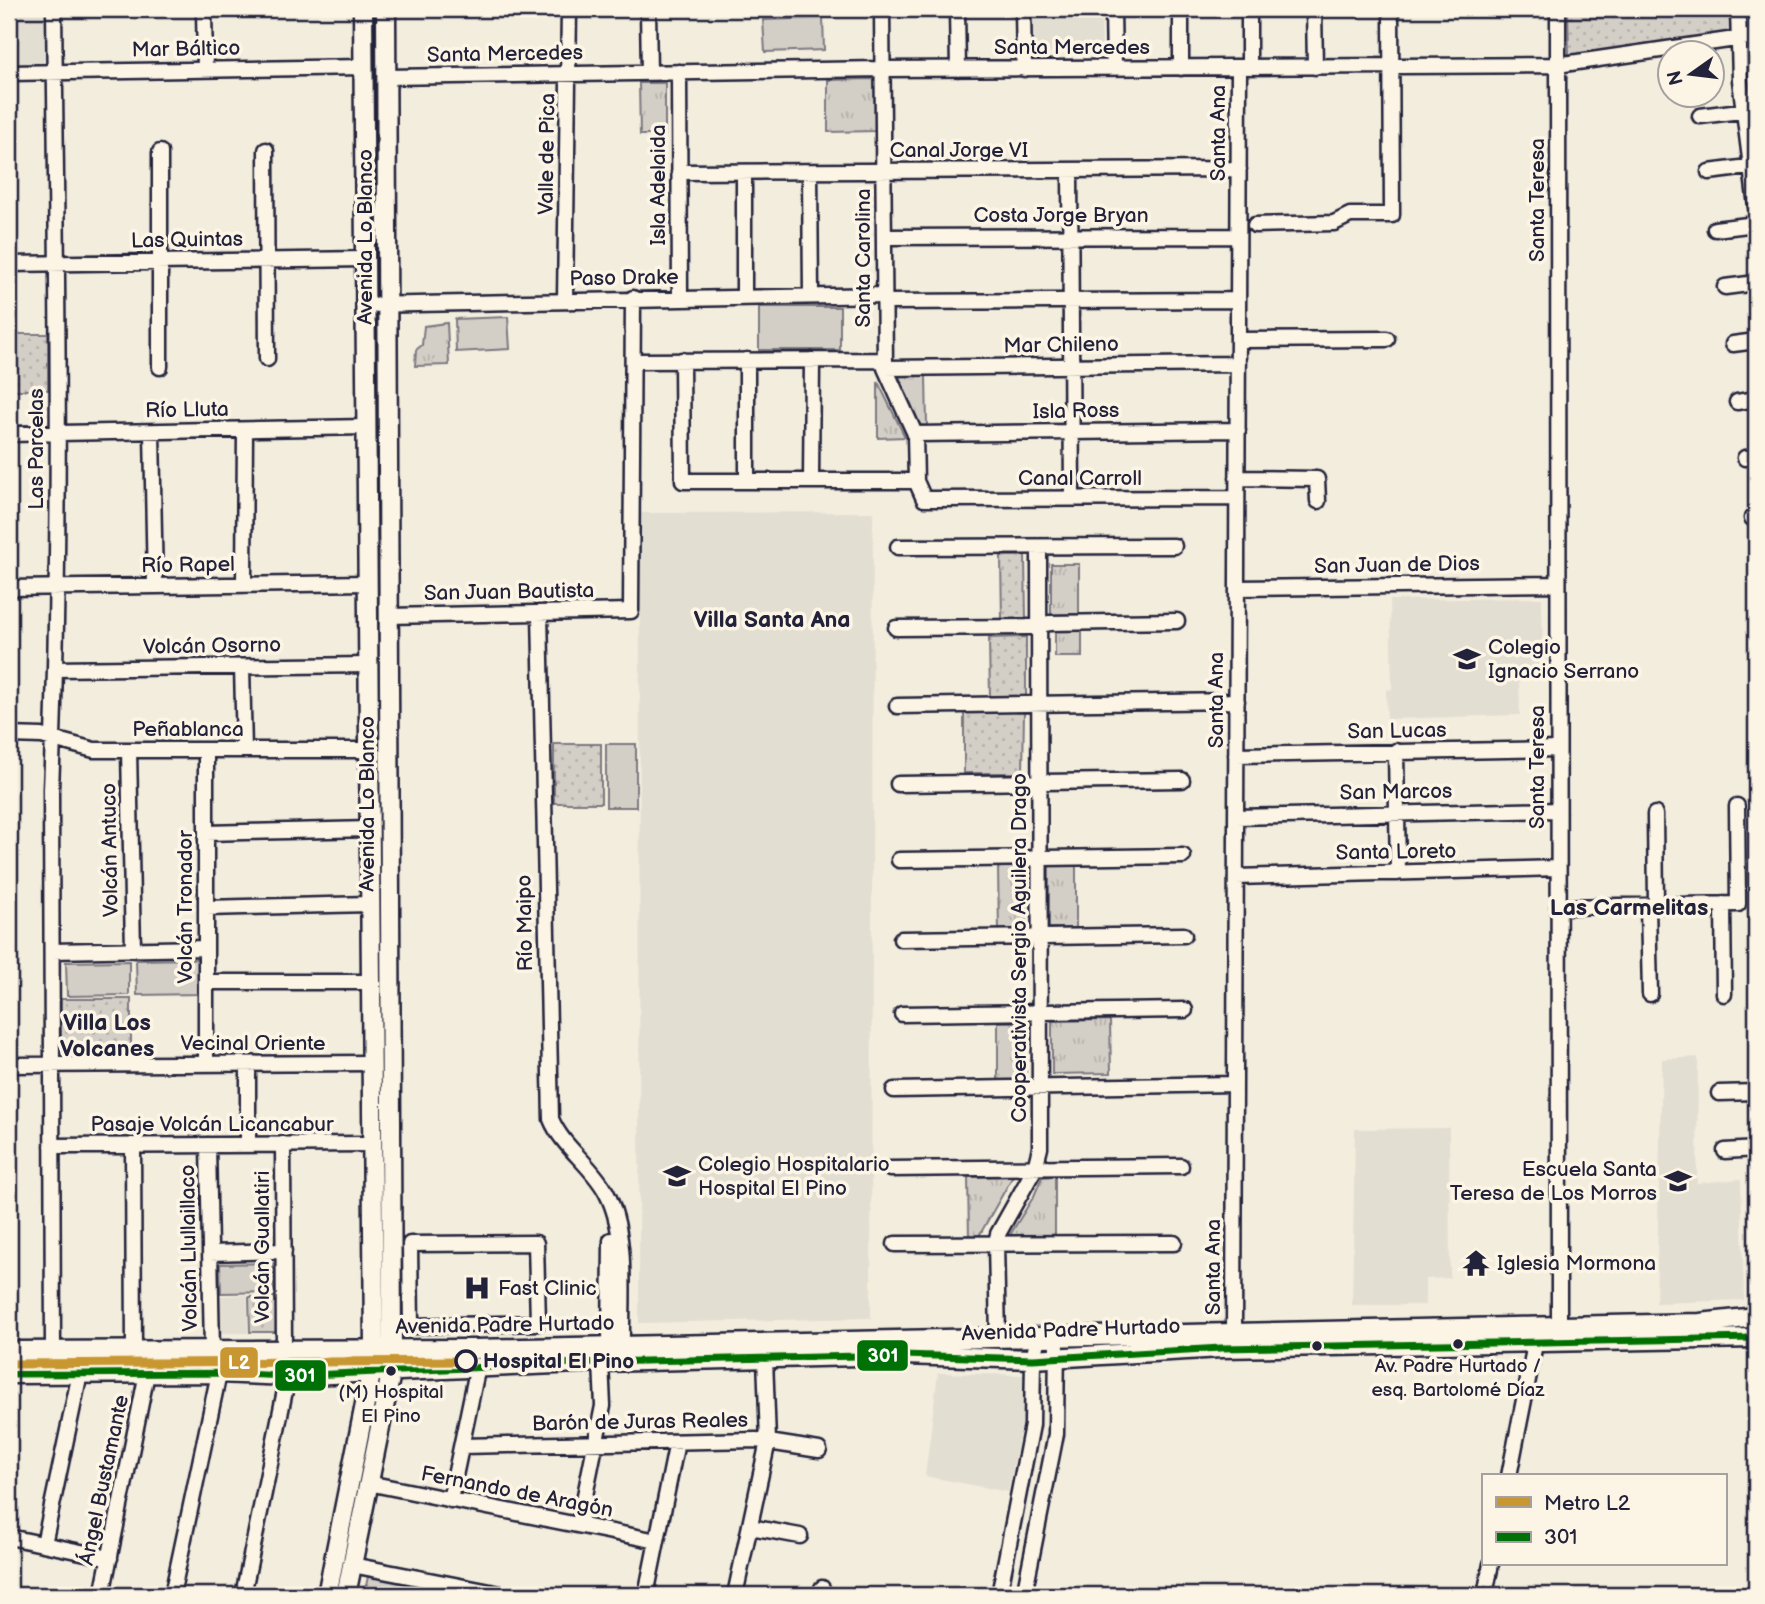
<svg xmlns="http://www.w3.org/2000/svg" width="1765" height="1604" viewBox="0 0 1765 1604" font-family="'Balsamiq Sans',sans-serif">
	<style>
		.built { fill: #e3ded2 }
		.grass { fill: url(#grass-tufts); stroke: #7b7880; stroke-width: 2 }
		.park { fill: url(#park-dots); stroke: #7b7880; stroke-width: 2 }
		.pitch { fill: #d4cfc6; stroke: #7b7880; stroke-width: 2 }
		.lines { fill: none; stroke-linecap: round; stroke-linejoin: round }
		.minor-casing { stroke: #22223b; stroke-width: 19 }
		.major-casing { stroke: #22223b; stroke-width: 23 }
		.minor { stroke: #fcf5e5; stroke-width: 14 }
		.major { stroke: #fcf5e5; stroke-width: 18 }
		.bus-1-casing { stroke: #fcf5e5; stroke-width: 12 }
		.bus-1 { stroke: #007106; stroke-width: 7 }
		.metro-1-casing { stroke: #fcf5e5; stroke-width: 14 }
		.metro-1 { stroke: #c89731; stroke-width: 9 }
		.bus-dot { fill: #22223b; stroke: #fcf5e5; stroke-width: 2.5 }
		.stop-dot { fill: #fcf5e5; stroke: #22223b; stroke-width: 3.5 }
		.labels { text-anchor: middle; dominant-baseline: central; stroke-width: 7; stroke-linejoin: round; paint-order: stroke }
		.bus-label { font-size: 19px; fill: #22223b; stroke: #fcf5e5 }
		.street-label { font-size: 21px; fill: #22223b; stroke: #fcf5e5 }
		.poi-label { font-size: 21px; fill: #22223b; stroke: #fcf5e5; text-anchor: start }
		.stop-label { font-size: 21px; font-weight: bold; fill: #22223b; stroke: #fcf5e5; text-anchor: start }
		.neighbourhood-label { font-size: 23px; font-weight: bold; fill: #22223b; stroke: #fcf5e5 }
		.line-badge { stroke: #fcf5e5; stroke-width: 2.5 }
		.badge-label { font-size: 19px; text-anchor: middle; font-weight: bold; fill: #fff }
	</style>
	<defs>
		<pattern id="grass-tufts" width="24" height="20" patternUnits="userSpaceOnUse" patternTransform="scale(1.75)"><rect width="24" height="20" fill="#d4cfc6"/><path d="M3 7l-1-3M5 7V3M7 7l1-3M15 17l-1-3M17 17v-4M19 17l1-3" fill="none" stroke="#b6b1ab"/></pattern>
		<pattern id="park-dots" width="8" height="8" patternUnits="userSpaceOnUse" patternTransform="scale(1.75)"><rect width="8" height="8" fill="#d4cfc6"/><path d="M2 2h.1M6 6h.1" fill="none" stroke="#b6b1ab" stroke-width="1.8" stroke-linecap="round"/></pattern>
	</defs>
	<rect width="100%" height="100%" fill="#f3edde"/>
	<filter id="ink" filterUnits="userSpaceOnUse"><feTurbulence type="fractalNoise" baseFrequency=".0143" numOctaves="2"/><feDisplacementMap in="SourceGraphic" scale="14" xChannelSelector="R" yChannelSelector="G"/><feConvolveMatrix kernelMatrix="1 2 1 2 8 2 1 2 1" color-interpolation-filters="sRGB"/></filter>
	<g filter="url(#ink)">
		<path class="built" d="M9,9H46V60L38,66L9,67Z
			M1033,9H1101L1102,52L1033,53Z
			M873,512L871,1318L639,1323L640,513Z
			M1542,598L1543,676L1519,677L1520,715L1387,719L1386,690L1392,689L1390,600Z
			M1698,1057L1697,1183L1741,1179L1744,1300L1656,1303L1662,1059Z
			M1449,1128L1450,1278L1425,1279V1305H1352L1355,1129Z
			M247,1295L248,1333H216L215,1296Z
			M938,1373L1024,1375L1023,1418L1008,1492L925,1476Z"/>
		<path class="grass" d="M875,79L876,131L828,132V80Z
			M665,83V135H640L639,83Z
			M447,323L449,365L415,366L416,350L422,345L424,326Z
			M898,374L926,376L927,426L920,425Z
			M878,382L905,437L878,438Z
			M1051,564H1079V614L1051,615Z
			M1055,630H1082V657H1055Z
			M1025,865L1026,932H999L998,866Z
			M1049,865H1076V928H1049Z
			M1110,1020L1111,1073L1052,1074V1021Z
			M998,1022H1026V1083L998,1082Z
			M1013,1176L979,1236L969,1239L968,1177Z
			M1055,1176V1235L1008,1238L1034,1196L1042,1177Z"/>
		<path class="park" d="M1568,9H1734V37L1569,55Z
			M9,334H48V390H9Z
			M1001,556H1025L1026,620H1002Z
			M1026,637V698H990L989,638Z
			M1024,711L1023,773H964V712Z
			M554,744H601V803H554Z
			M61,999H131V1055L67,1054L61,1048Z
			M249,1297H276L277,1332H250Z
			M369,1572L488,1595H364Z"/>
		<path class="pitch" d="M823,18L824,50L765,52L763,20Z
			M759,307H840V350H759Z
			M508,317L510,349L456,352L455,319Z
			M606,744H636V807H606Z
			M199,959L200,994L137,995L136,960Z
			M129,961V995L67,996L66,962Z
			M273,1263L274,1292L221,1293L220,1264Z"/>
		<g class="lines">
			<defs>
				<path id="minor" d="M204,9L205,69
					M648,9L649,73
					M882,9L885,368L915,434L916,481L924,499L1237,498
					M957,9L958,69
					M1023,9L1024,69
					M1113,9L1114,68
					M1181,9V68
					M1249,9V67
					M1314,9L1315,67
					M1738,9L1740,80L1756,206
					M679,72L680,298
					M9,73L364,67
					M387,77L882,69L1557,65L1756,36
					M1700,116L1756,109
					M266,150L267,359
					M160,152V367
					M1070,170L1072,498
					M679,172L1239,169
					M744,172V297
					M810,172L811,296
					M1709,172L1756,166
					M1255,225L1334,223L1350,215H1392L1391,9
					M1715,229L1756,224
					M884,237L1238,236
					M9,264L365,259
					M1725,287L1756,283
					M565,300L569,9
					M884,302L1238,300
					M366,305L884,295
					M1238,340L1387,339
					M1733,344L1756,341
					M682,360L683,481H916
					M747,360V481
					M633,361L885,360
					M885,368L1238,364
					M1737,402L1756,399
					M152,432L155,586
					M9,434L367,427
					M915,434L1238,430
					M1745,458L1756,457
					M1237,478L1317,479L1318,501
					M811,481L812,360
					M1752,518L1756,517
					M898,547L1174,546
					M244,585L245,430
					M9,588L368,583
					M1237,588L1558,584
					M540,613L551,1119C563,1148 591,1164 606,1192C629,1235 621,1298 622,1346
					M389,616L631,611L633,298
					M896,628L1028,627L1050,623L1177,621
					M242,667L244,750
					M55,669L369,665
					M897,706L1237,701
					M9,735L42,736L94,750H369
					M129,750L133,950
					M206,750V1064
					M1396,751L1398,873
					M1236,755L1558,749
					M898,784L1182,780
					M1655,814L1656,905
					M1236,817L1558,810
					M206,833L370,829
					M899,860L1183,856
					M1236,877L1558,868
					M1723,904L1724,994
					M1648,906L1650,994
					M1558,907L1738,904L1737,806
					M206,908L370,904
					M901,939L1184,935
					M52,951L206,948
					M206,982H371
					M902,1014L1185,1010
					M248,1064V1145
					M9,1065L372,1063
					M894,1090L1235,1084
					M1719,1093L1756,1092
					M283,1144L284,1350
					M133,1145L134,1351
					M208,1145L212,1350
					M52,1146L372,1144
					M1725,1151L1756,1149
					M890,1169L1181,1166
					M536,1243L538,1323L411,1326L410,1244Z
					M895,1244L1174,1243
					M210,1253L284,1251
					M1234,1333L1239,67
					M998,1338L996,1243L998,1234L1035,1168L1040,1148L1039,547
					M610,1346L611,1240
					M53,1351L51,789C62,529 57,269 54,9
					M462,1446L756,1440L819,1450
					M1509,1476L1535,1344L1550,1335L1559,1326L1558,9
					M368,1483L657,1541
					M450,1500L478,1366
					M579,1525L603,1406L601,1362
					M750,1527L800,1536
					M9,1537L110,1558
					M44,1544L80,1373
					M352,1565L506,1595
					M102,1595L147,1373
					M172,1595L219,1373
					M243,1595L288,1376
					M646,1595L677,1442
					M735,1595L768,1441L765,1358L761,1349
					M820,1595L822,1588
					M999,1595L1032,1425L1033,1359L1038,1337
					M1024,1595L1056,1434L1057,1337
					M1485,1595L1491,1564"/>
				<path id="major" d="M9,1351L474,1349L1700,1323L1756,1317
					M9,1374L219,1373L288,1376L601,1362L902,1355L1033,1359L1221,1348L1756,1338
					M327,1595L371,1374L374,1349L363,9
					M346,1595L391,1373L392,1349L386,9"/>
			</defs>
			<use href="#minor" class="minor-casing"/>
			<use href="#major" class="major-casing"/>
			<use href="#minor" class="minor"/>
			<use href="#major" class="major"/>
			<defs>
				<path id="bus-1" d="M9,1374L219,1373L288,1376L601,1362L902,1355L1033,1359L1221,1348L1756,1338"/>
			</defs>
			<use href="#bus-1" class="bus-1-casing"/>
			<use href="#bus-1" class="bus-1"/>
			<defs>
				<path id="metro-1" d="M9,1364L469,1361"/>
			</defs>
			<use href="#metro-1" class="metro-1-casing"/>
			<use href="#metro-1" class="metro-1"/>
		</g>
	</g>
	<defs>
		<symbol id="school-bare" viewBox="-9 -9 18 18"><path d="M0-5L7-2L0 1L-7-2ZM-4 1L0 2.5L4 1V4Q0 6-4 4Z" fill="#22223b" stroke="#fcf5e5" stroke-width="2.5" paint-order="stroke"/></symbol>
		<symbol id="temple-bare" viewBox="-9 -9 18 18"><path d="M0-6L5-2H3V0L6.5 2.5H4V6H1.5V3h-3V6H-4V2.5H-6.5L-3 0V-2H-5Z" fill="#22223b" stroke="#fcf5e5" stroke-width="2.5" paint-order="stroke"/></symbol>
		<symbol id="hospital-bare" viewBox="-9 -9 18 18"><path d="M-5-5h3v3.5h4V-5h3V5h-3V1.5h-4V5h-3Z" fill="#22223b" stroke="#fcf5e5" stroke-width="2.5" paint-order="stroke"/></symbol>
	</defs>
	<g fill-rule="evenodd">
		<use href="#school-bare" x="1448" y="640" width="38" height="38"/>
		<use href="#school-bare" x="658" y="1157" width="38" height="38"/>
		<use href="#school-bare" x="1659" y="1162" width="38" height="38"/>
		<use href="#temple-bare" x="1457" y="1244" width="38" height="38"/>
		<use href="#hospital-bare" x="458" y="1269" width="38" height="38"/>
	</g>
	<g class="bus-dot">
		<circle cx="1458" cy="1344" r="6"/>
		<circle cx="1317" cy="1346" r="6"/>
		<circle cx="391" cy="1371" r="6"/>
	</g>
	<circle class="stop-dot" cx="466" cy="1361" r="10"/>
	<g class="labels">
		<g class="bus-label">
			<text x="1458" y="1366">Av. Padre Hurtado /<tspan x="1458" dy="24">esq. Bartolomé Díaz</tspan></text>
			<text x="391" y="1392">(M) Hospital<tspan x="391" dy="24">El Pino</tspan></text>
		</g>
		<g class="street-label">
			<text x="1072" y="47">Santa Mercedes</text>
			<text transform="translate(186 49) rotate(-1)">Mar Báltico</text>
			<text transform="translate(505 54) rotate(-1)">Santa Mercedes</text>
			<text transform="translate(1218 133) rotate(-90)">Santa Ana</text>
			<text x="959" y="150">Canal Jorge VI</text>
			<text transform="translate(547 154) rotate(-89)">Valle de Pica</text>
			<text transform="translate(658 185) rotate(-90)">Isla Adelaida</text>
			<text transform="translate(1537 200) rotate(-90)">Santa Teresa</text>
			<text x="1061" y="215">Costa Jorge Bryan</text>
			<text transform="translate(365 237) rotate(-90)">Avenida Lo Blanco</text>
			<text transform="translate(187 240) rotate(-1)">Las Quintas</text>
			<text transform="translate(863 258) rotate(-90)">Santa Carolina</text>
			<text transform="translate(624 278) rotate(-1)">Paso Drake</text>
			<text transform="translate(1061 345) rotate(-1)">Mar Chileno</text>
			<text transform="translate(187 410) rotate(-1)">Río Lluta</text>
			<text transform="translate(1076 411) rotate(-1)">Isla Ross</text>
			<text transform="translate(36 449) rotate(-90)">Las Parcelas</text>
			<text x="1080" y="478">Canal Carroll</text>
			<text transform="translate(188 565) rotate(-1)">Río Rapel</text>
			<text transform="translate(1397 565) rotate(-1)">San Juan de Dios</text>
			<text transform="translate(509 592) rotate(-1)">San Juan Bautista</text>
			<text transform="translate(212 646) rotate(-1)">Volcán Osorno</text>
			<text transform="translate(1216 700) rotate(-90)">Santa Ana</text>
			<text x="188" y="729">Peñablanca</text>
			<text transform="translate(1397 731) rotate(-1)">San Lucas</text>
			<text transform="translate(1537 767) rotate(-90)">Santa Teresa</text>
			<text transform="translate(1396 792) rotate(-1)">San Marcos</text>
			<text transform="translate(367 804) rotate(-90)">Avenida Lo Blanco</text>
			<text transform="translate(110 850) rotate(-91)">Volcán Antuco</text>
			<text transform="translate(1396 852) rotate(-1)">Santa Loreto</text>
			<text transform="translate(185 907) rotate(-90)">Volcán Tronador</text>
			<text transform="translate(525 923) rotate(-91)">Río Maipo</text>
			<text transform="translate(1019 948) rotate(-90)">Cooperativista Sergio Aguilera Drago</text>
			<text x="253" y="1043">Vecinal Oriente</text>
			<text x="212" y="1124">Pasaje Volcán Licancabur</text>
			<text transform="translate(262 1247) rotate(-90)">Volcán Guallatiri</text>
			<text transform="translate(189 1248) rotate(-91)">Volcán Llullaillaco</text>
			<text transform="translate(1213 1267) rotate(-90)">Santa Ana</text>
			<text transform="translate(505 1325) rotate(-1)">Avenida Padre Hurtado</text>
			<text transform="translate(1071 1330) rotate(-2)">Avenida Padre Hurtado</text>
			<text transform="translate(640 1422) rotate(-1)">Barón de Juras Reales</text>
			<text transform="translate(104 1480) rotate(-78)">Ángel Bustamante</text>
			<text transform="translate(517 1492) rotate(11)">Fernando de Aragón</text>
		</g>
		<g class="poi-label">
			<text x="1488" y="647">Colegio<tspan x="1488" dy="24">Ignacio Serrano</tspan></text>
			<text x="698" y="1164">Colegio Hospitalario<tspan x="698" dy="24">Hospital El Pino</tspan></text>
			<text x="1657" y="1169" text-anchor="end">Escuela Santa<tspan x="1657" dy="24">Teresa de Los Morros</tspan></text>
			<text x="1497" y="1263">Iglesia Mormona</text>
			<text x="498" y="1288">Fast Clinic</text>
		</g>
		<g class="stop-label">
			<text x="483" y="1361">Hospital El Pino</text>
		</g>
		<g class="neighbourhood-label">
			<text x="772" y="620">Villa Santa Ana</text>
			<text x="1629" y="908">Las Carmelitas</text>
			<text x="107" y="1023">Villa Los<tspan x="107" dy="26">Volcanes</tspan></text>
		</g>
	</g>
	<g class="line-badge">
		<rect x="856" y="1339" width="53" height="33" rx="7" fill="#007106"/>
		<rect x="219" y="1346" width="40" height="33" rx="7" fill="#c89731"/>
		<rect x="274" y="1359" width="53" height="33" rx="7" fill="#007106"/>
	</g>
	<g class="badge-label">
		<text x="883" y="1362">301</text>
		<text x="239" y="1369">L2</text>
		<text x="300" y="1382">301</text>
	</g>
	<rect width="1765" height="1604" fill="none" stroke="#fcf5e5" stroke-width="35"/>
	<rect x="18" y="18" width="1730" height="1569" fill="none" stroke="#22223b" stroke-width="2.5" filter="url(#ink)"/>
	<rect x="1482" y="1474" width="245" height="91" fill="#fcf5e5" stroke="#a5a1a1" stroke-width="2"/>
	<rect x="1496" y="1497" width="35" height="10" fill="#c89731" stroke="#a5a1a1" stroke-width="2"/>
	<text x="1544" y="1510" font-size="21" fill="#22223b">Metro L2</text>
	<rect x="1496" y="1532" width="35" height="10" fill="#007106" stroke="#a5a1a1" stroke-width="2"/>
	<text x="1544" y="1544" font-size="21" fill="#22223b">301</text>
	<g transform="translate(1691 74) rotate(256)"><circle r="33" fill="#fcf5e5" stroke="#a5a1a1" stroke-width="2"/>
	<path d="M0-5L12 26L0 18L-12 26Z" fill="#22223b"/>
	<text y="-10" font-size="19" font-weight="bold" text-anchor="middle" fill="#22223b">N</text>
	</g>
</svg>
